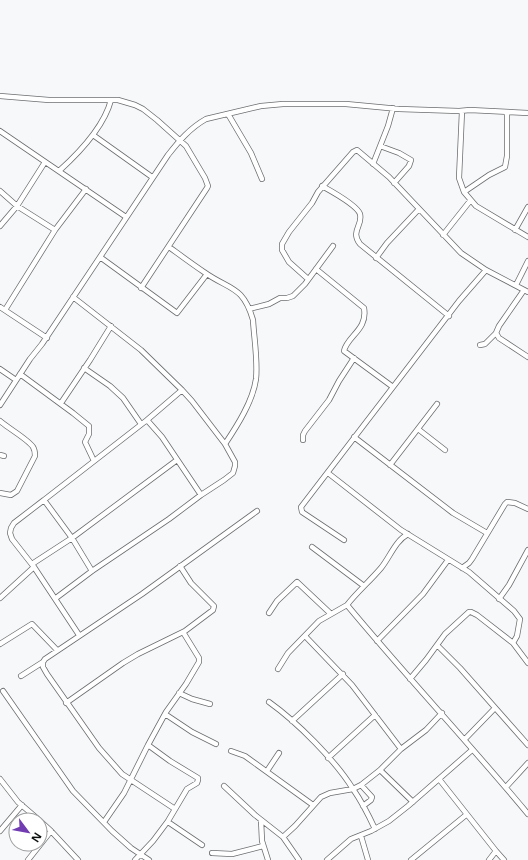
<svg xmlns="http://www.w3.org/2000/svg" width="528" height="860" viewBox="0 0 528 860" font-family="'Open Sans',sans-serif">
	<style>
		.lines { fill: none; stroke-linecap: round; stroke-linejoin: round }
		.minor-casing { stroke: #6b6d6f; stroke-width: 6 }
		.minor { stroke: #fff; stroke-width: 4.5 }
	</style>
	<rect width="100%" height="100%" fill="#f6f8fa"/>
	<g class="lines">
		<defs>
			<path id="minor" d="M0,96L49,100H118L135,105L143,109L157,120L186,146L205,178L208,186L207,188L141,288
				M462,111L459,178L464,192L476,206L528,237
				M228,114L251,153L262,179
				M0,131L126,217
				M93,135L152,177
				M380,146L399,153L411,160L409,166L394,183
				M373,164L388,126L393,108
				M59,171C80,152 104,127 111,100
				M322,186C331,191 357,205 360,214C363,226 350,231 360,244L449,316
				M0,191L17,206L55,230
				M464,192L489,175L505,167L507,156V113
				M0,226L17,206L45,162
				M515,230L528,207
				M443,235L470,201
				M169,247C180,255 192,264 204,272C229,290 243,285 253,320C254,338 258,361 256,379C253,401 237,426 225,444
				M100,257L177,313L207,274
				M376,258L387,243L419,209
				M316,269L364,308C368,330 347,336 344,351L393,387
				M308,279L289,262L282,250V244L289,232L312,203L318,192L353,152L357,150L389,177L461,253L486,270L528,292
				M516,285L528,261
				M0,307L47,338
				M249,309L269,304L280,298H287L293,296L305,284L333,246
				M5,310L55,230L86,189
				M496,333L499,338L528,357
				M480,345L485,344L496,333L499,326L524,290
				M84,368L110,386L123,398L141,424
				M0,369L16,380
				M20,374L73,413L89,426V434L85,442L94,461
				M61,403L90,360L111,326
				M0,405L30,359L42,344L168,155C179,141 190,128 206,119L261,106L283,104H346L399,109L459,111L470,110L528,113
				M147,420L162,437L201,495
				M0,421C8,428 29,440 33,447C35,450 35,453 35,456L17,491L11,495L0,493
				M418,429L445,450
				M354,437L453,513L487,533
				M303,440V435L305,431L329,400L339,381L354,358
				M0,455L4,456
				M390,465L437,404
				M328,473L401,530L469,572L514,611L520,619L517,636L513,643L528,663
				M44,500L14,523L11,528L10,533L12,539L34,567L79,635
				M408,534C395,541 390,557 381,568C370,581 357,592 347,605C406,676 469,743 528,814
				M344,540L302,512L301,507L459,301L486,270
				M312,547L364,586
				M32,564L72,538L177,460
				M462,568L469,563L472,559L505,504L507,502L515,503L528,509
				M92,571L72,538L44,500L147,420L182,390
				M0,598L34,567
				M56,598L92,571L169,519L201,495L224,480L233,473L235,466V462L225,444L192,401L182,390L141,350L73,297
				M499,599L509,585L528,550
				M269,613L277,601L297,582L331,614
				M305,636L352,685L401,749
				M377,641L423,594L448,560
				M0,644L32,624L57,650
				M437,645L460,668L528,745
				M43,662V667L47,674L99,748L122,774L175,809
				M278,669L288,653L319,621L347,605
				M21,676L43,662L45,659L142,594L257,511
				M410,679L426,660L445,634L469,612H471L477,615L513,643
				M3,691L73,791L112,831L131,848L149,860
				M179,693L192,699L210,704
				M269,702C297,722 335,760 353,789C362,802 369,816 375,829
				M66,703L123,663L138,654L185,631L213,610L214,606L191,583L180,566
				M165,714L192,732L216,744
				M292,721L343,674
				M465,739L495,708
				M231,751L245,756L313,805
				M328,758L375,715
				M380,770L413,802
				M267,771L279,753
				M0,779L18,802L39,820
				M439,779L496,851L489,860
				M361,785L372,797L371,800L363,806
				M224,786L255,815L283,837L299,860
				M506,787L528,763
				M261,820L262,841L268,860
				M40,821L51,831L78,860
				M104,822L124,793L148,745L166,712L186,684L199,662V658L183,632
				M168,822L202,845
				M0,831L22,805
				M361,836L368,860
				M283,837L295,826L321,797L330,793L353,789L361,785L380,770L401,749L426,730L442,713
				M496,851L504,860
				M212,853L232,854L263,846
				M28,860L51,831
				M135,860L153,841L168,821L187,789L197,783L198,780V778L170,761L148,745
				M327,860L351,839L371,831L389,821L408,806L472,750
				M411,860L466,815"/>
		</defs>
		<use href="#minor" class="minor-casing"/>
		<use href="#minor" class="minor"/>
	</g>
	<g transform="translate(28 832) rotate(122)"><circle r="19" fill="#ffffff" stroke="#9e9f9f"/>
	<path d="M0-3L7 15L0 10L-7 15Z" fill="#713bb2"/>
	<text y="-6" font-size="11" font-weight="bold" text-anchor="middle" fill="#0d0e0e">N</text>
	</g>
</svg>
